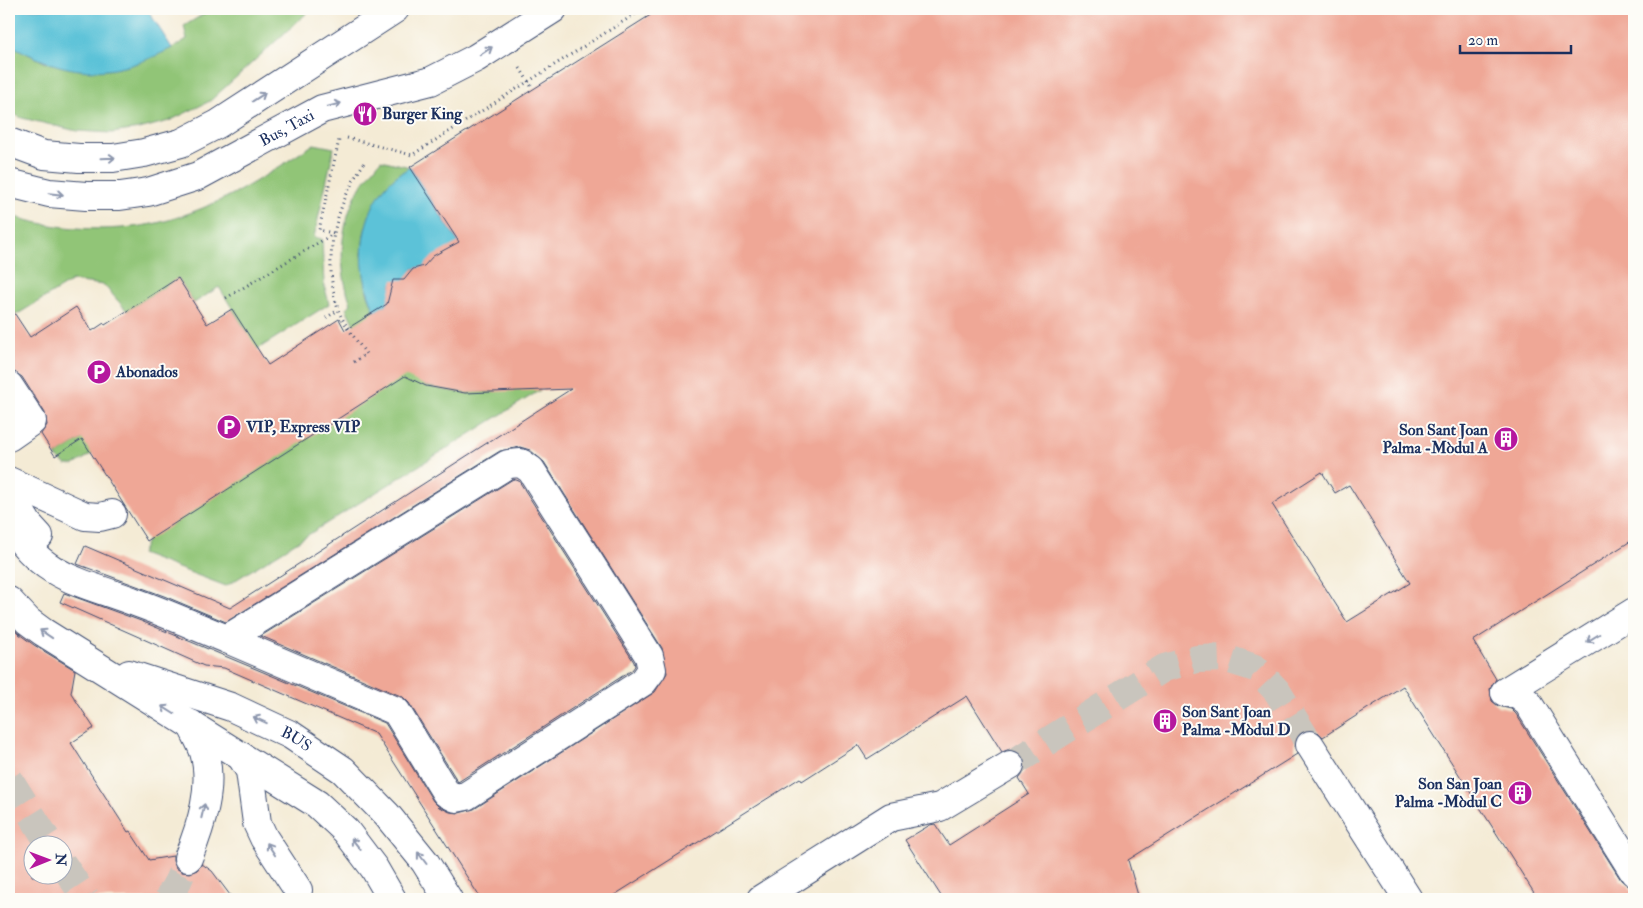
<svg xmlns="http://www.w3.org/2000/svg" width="1643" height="908" viewBox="0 0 1643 908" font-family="'IM FELL Double Pica',serif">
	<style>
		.green { fill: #91c577; stroke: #567a6a }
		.water { fill: #5bc2d8; stroke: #3b789b }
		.building { fill: #efa796; fill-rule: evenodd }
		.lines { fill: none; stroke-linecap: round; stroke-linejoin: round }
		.minor-tunnel { stroke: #c9c5bd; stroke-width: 28; stroke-dasharray: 28 14; stroke-linecap: butt }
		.minor-casing { stroke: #3c4b70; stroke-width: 30 }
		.path { stroke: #3c4b70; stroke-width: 3; stroke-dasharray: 1 4; stroke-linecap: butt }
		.minor { stroke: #fff; stroke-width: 28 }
		.oneway { stroke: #8d97ae }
		.labels { text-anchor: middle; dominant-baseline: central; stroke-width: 4; stroke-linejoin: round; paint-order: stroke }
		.poi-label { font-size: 16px; font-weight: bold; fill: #1b2f5e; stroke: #fdfcf7; text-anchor: start }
		.street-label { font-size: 16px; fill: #1b2f5e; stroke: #fdfcf7 }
	</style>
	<rect width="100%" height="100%" fill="#fdfcf7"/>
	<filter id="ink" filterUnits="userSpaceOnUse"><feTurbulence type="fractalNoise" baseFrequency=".02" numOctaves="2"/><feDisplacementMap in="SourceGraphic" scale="10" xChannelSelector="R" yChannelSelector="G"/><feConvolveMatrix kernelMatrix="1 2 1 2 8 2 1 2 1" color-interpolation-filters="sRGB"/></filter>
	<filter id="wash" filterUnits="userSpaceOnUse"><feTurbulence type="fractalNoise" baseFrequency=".0096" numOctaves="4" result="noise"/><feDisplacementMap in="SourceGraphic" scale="20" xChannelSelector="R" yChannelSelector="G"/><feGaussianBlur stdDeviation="1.12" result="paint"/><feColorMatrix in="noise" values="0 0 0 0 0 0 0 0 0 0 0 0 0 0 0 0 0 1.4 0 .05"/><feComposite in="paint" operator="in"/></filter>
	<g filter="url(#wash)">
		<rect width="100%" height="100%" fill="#f4ebd5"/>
		<path class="green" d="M212,9H308L309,11L210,101L169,121L139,129L111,133L77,131L22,118L9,112V44L46,63L172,48L187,39L184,26Z
			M314,144L334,148L314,237L322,239L324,284L329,304L74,465H66L55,456L248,334L219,287L194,303L178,278L127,311L104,285L72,281L16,315L9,305V215C53,230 111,233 157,223C184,217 222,201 246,187C269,174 291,159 314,144Z
			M381,160L410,167L393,179L370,214L364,234L362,254L367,292L375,312L354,325L346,308L351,304C338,268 339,230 356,195C362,183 372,171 381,160Z
			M380,357L426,386L445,390L465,393L493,392L519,385L550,384L226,586L141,554L147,541Z"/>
		<path class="water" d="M9,9H147L172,48C110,80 69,78 9,44Z
			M410,167L466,254L436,273L418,268L413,269L412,270L416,286L396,280L392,283L391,288L397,298L375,312C370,300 366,288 364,275C358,242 368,200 394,178C399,174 405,170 410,167Z"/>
		<g id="blocks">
			<path class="building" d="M660,9H1634V539L1473,641L1496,679L1490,689L1492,701L1498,706L1511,709L1516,714L1621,880L1629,886L1634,895V899H1538L1403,686L1323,737L1317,731L1309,729L1302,732L1296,738L1294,746L1297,754L1128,860L1139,899H943L905,840L930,825L935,824L949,845L1029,794L1019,778L1023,773L1026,765L1023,757L1018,752L1010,749L1002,752L967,696L867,759L858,745L802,781L800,778L608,899H481L376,734L224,668L204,666L60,602L64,593L141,621L385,723L433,801L439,807L450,812L459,813L474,809L655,692L667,673L662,648L544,462L530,450L520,447L500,451L226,622L164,596L77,564L85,546L230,608L571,389L465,393L426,386L405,376L147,541L82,439L55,456L41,434L47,425L45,413L22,377L13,371L9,365V305L30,337L76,307L92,331L104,323L105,325L178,278L207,324L232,309L268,365L339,319L345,330L387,304L393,280H404L413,269L424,266L433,256L459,242L410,167ZM1322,472L1335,493L1349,485L1410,583L1347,622L1272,504Z
				M513,479L519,481L634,662L635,666L632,670L458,782L409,703L403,697L261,636Z
				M9,623L19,634L34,645L75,670L71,693L94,728L71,743L128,832L130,831L149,860L173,856V861L176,868L182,872L190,873L197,870L202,864L212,871L233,899H9ZM32,846H62V876H32Z"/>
		</g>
	</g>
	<g filter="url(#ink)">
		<use href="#blocks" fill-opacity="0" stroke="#3c4b70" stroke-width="1"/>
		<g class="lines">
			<path class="minor-tunnel" d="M1010,765L1164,668L1197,659L1224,658L1255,668L1277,691L1310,745
				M9,779L51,846
				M62,863L86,899
				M168,899L178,881L188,858"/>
			<defs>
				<g id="minor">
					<path d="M9,142L44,155L79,158H113L144,153L181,143L218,124L395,9"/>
					<path id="s1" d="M9,183L49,193L86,196H120L148,192L198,176L322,109L431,81L476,58L553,9"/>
					<path d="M9,386L32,421L9,437"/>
					<path d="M521,463L531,470L649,656L652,670L643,682L466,796L456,798L446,793L396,711L227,639L508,464Z"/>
					<path d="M9,481L85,516L100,517L112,514"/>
					<path d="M9,492L28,524L39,536"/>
					<path d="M9,523C42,578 79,581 135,602C166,613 197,627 227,639"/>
					<path d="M9,601L28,621L43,632L317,804L346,831L374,868L392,899"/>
					<path id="s2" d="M129,674L231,707L291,735L343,770L387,815L425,862L448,899"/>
					<path d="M1505,692L1518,695L1528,703L1634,872"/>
					<path d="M1505,692L1634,612"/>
					<path d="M1310,745L1408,899"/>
					<path d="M241,756L250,771L257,823L264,838L298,890"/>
					<path d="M188,858C201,826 214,787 204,752C201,743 195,733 191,724"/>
					<path d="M761,899L891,817L940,807L1010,765"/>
				</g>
			</defs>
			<use href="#minor" class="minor-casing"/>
			<path class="path" d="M520,68L533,89
				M347,138L412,155L643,9
				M333,233L319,230L339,140
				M226,298L333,234
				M326,318L338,310
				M354,362L366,354C358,342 342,322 338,309C321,257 336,204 366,160"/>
			<use href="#minor" class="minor"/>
		</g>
		<defs><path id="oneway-shaft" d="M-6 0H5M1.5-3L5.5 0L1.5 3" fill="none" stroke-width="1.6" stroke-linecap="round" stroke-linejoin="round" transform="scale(1.25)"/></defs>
		<g class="oneway">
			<use href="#oneway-shaft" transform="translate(486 51) rotate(-33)"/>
			<use href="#oneway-shaft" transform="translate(259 97) rotate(-33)"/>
			<use href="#oneway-shaft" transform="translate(334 105) rotate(-15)"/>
			<use href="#oneway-shaft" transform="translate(108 158) rotate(-2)"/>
			<use href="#oneway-shaft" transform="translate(56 194) rotate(6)"/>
			<use href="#oneway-shaft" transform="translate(46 634) rotate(-146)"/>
			<use href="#oneway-shaft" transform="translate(1593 638) rotate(148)"/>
			<use href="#oneway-shaft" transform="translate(168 710) rotate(-148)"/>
			<use href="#oneway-shaft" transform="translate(260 720) rotate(-155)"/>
			<use href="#oneway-shaft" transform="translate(203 811) rotate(-77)"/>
			<use href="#oneway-shaft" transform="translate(356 844) rotate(-128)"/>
			<use href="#oneway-shaft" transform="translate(271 849) rotate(-123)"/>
			<use href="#oneway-shaft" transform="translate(422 858) rotate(-127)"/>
		</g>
	</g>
	<defs>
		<symbol id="restaurant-disc" viewBox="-11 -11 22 22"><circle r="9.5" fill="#b5179e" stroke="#fdfcf7"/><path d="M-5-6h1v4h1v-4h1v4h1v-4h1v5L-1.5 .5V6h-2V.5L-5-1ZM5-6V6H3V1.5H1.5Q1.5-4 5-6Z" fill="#fff"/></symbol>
		<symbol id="parking-disc" viewBox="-11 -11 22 22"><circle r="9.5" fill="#b5179e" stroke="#fdfcf7"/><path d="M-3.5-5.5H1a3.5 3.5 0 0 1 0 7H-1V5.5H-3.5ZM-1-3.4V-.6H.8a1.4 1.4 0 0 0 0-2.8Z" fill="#fff"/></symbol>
		<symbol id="building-disc" viewBox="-11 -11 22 22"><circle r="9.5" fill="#b5179e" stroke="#fdfcf7"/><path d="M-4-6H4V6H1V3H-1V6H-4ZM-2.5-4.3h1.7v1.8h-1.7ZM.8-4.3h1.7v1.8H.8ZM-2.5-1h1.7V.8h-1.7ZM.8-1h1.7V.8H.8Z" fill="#fff"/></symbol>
	</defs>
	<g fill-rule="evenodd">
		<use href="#restaurant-disc" x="351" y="100" width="28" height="28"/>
		<use href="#parking-disc" x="85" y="358" width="28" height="28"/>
		<use href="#parking-disc" x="215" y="413" width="28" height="28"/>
		<use href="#building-disc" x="1492" y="425" width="28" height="28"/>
		<use href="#building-disc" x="1151" y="707" width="28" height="28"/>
		<use href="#building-disc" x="1506" y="779" width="28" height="28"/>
	</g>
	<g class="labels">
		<g class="poi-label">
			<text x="382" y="114">Burger King</text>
			<text x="116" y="372">Abonados</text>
			<text x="246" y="427">VIP, Express VIP</text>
			<text x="1488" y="430" text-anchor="end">Son Sant Joan<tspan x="1488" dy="18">Palma -Mòdul A</tspan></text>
			<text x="1182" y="712">Son Sant Joan<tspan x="1182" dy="18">Palma -Mòdul D</tspan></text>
			<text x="1502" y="784" text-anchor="end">Son San Joan<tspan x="1502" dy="18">Palma -Mòdul C</tspan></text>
		</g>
		<g class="street-label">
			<text stroke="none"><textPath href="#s1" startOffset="294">Bus, Taxi</textPath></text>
			<text stroke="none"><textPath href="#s2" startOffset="180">BUS</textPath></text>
		</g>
	</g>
	<rect width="1643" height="908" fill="none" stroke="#fdfcf7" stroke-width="30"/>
	<g transform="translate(48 860) rotate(89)"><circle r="24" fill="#fdfcf7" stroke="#a3aaba"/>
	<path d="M0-4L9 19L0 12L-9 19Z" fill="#b5179e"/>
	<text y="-8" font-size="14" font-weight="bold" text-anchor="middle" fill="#1b2f5e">N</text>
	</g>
	<path d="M1460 45v8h111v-8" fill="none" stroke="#1b2f5e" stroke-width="2.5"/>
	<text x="1468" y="45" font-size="15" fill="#1b2f5e" stroke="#fdfcf7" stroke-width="4" paint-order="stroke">20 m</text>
</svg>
